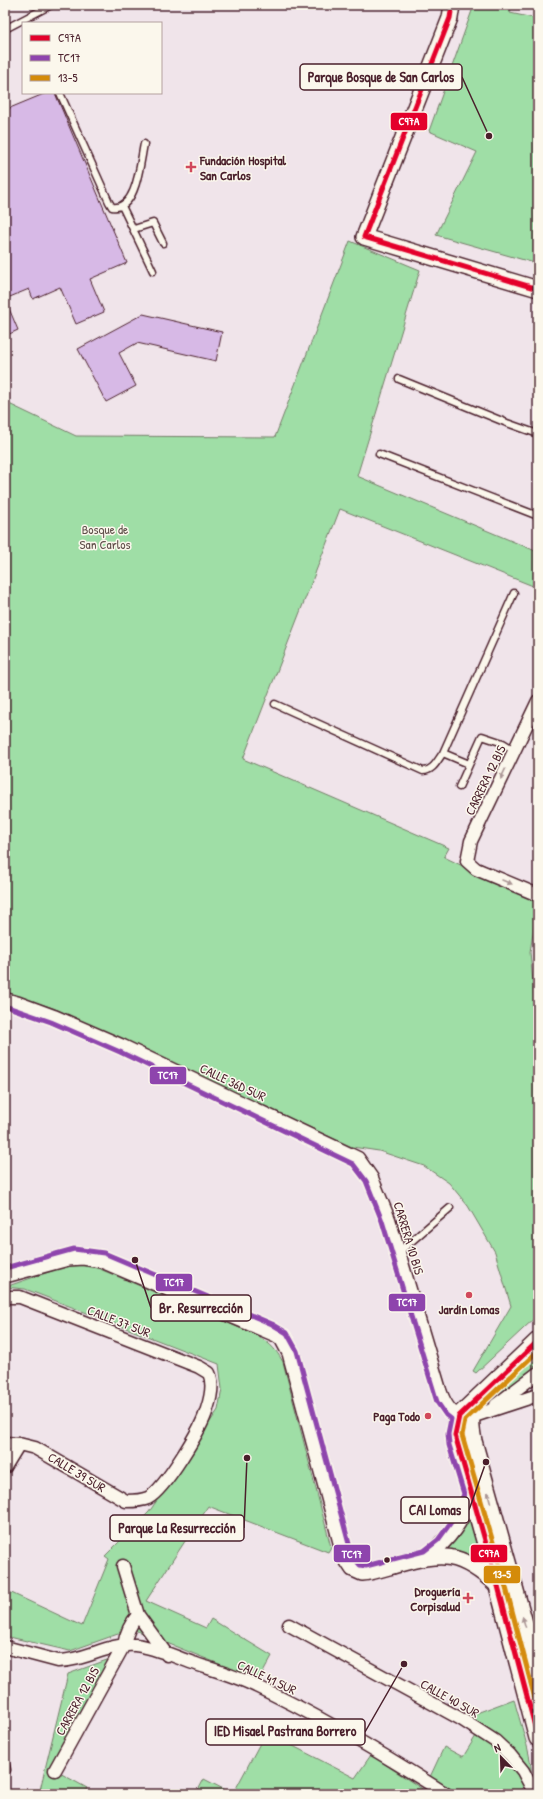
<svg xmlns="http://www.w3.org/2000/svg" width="543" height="1799" viewBox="0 0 543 1799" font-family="'Patrick Hand',sans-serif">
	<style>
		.green { fill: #9fdea6; stroke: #747e68 }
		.building { fill: #d7b9e6; stroke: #4a1f2b }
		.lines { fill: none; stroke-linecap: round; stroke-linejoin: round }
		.service-casing { stroke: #4a1f2b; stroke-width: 9 }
		.minor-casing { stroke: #4a1f2b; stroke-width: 15 }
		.tertiary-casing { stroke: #4a1f2b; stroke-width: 18 }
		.secondary-casing { stroke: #4a1f2b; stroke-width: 20 }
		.service { stroke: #fbf7ec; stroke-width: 6 }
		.minor { stroke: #fbf7ec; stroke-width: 12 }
		.tertiary { stroke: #fbf7ec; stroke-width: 15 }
		.secondary { stroke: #fbf7ec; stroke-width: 17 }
		.bus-1-casing { stroke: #fbf7ec; stroke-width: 8 }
		.bus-2-casing { stroke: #fbf7ec; stroke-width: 8 }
		.bus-3-casing { stroke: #fbf7ec; stroke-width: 8 }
		.bus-1 { stroke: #e4002b; stroke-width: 5 }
		.bus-2 { stroke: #8e44ad; stroke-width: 5 }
		.bus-3 { stroke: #d48b09; stroke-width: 5 }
		.oneway { fill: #ab9695 }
		.poi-dot { fill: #d1495b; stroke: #fbf7ec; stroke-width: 1.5 }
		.bus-dot { fill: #4a1f2b; stroke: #fbf7ec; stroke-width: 1.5 }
		.labels { text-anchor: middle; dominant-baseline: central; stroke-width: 3; stroke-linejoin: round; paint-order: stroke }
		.poi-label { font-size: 13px; font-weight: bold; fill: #4a1f2b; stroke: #fbf7ec; text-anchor: end }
		.park-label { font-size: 13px; fill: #5f4f4a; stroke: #fbf7ec }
		.street-label { font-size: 13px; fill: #4a1f2b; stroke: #fbf7ec }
		.leader { fill: none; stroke: #4a1f2b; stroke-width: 1.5 }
		.callout-dot { fill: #4a1f2b; stroke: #fbf7ec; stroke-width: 1.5 }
		.callout { fill: #fbf7ec; stroke: #4a1f2b; stroke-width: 1.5 }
		.callout-label { font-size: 14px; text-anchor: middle; font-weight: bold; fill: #4a1f2b }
		.line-badge { stroke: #fbf7ec; stroke-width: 1.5 }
		.badge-label { font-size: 11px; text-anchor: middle; font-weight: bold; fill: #fff }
	</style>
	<rect width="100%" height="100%" fill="#f0e4ea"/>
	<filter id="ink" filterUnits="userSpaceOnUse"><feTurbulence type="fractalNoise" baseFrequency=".025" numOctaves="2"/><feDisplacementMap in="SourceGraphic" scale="8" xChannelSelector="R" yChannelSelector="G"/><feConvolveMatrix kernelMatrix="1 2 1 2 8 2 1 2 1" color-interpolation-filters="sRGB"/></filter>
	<g filter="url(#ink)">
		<path class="green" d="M474,5H512L510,13L538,19V264L436,235L477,152L429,131Z
			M350,241L420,270L357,476L538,552V588L340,509L243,759L449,848L444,857L538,902L530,952L538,1031V1315L476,1373L473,1371L511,1306L495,1252L468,1206L449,1183L424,1166L379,1151L352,1147L53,1008L5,992V402L76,436L275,437Z
			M78,1262L88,1264L252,1333C267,1341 275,1347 283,1362L331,1547L328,1552L208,1506L146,1601L206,1628L211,1619L272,1656L259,1680L132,1629L70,1651L5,1636V1590L82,1626L109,1559L105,1556L149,1512L218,1410L222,1389L219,1364L25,1289L5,1287Z
			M538,1355V1366L499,1397L496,1394Z
			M469,1518L486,1569L446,1553L445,1548Z
			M118,1656L56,1771L87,1788L84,1794H39L68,1674Z
			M514,1699C518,1717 534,1761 531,1777C530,1782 522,1790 517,1792C509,1795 468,1796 459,1794C448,1791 439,1784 430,1777L444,1747L463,1757L482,1726L466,1717Z
			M266,1732L355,1778L371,1755L430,1794H196L204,1779L233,1794Z"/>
		<path class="building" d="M46,93H55L127,263L90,279L104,312L76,324L60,287L33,299L29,289L5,299L18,330L5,336V110Z
			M143,314L222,332L216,361L137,343L119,353L136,386L106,402L78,349Z"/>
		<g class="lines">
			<defs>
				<path id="service" d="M5,29L51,5
					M60,93L109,202L112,207C137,211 140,162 144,144
					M122,206L153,271
					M134,229L153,223L163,243
					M399,379L507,423L538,434
					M379,454L538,516
					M275,704L423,771C433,771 437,761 443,753L514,593
					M443,753L469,764
					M459,787L482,736L503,743L514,750
					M398,1253L450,1208
					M5,1760L7,1770"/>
				<path id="minor" d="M538,701L471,841L467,861L476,869L538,895
					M5,999L19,1003L54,1016L123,1046L358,1158L372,1178L389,1219L440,1390C445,1405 453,1419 471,1417L538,1395
					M5,1297H20L199,1367L209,1373C214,1384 211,1397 207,1409C202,1428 165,1489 148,1498C141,1501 133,1501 126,1501L35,1448L19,1444L5,1443
					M496,1405L538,1373
					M5,1467L19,1444
					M123,1566L138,1615L167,1655
					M289,1625L461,1719L495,1741L510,1755L523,1771L535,1794
					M5,1647L58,1661C85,1661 108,1643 135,1645C155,1647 175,1657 193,1663C214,1670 236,1676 256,1686C322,1717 385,1755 446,1794
					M55,1770L124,1645C126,1633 130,1624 138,1615"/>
				<path id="tertiary" d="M452,5L450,18L364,237L538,289
					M5,1275L68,1258L83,1257L102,1260L276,1334L282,1338L290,1353L345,1557L353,1569L362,1573C374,1572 385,1568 396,1565C443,1552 460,1551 498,1586
					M427,1556C449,1539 462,1521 471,1494"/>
				<path id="secondary" d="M538,1341L459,1416L457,1421L455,1435L498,1586L538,1738
					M476,1401C469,1416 470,1426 473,1441L538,1673"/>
			</defs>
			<use href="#service" class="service-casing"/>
			<use href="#minor" class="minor-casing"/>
			<use href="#tertiary" class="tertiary-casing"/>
			<use href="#secondary" class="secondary-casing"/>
			<use href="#service" class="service"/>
			<use href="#minor" class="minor"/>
			<use href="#tertiary" class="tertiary"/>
			<use href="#secondary" class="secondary"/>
			<defs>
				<path id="bus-1" d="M364,237L450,18L452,5
					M364,237L538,289
					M538,1341L459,1416L455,1435L498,1586L538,1738"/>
				<path id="bus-2" d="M5,1006L51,1022L120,1052L353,1164L366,1181L382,1221L437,1402L446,1415L451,1419L448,1434L449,1445L464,1494L454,1518L438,1540L424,1551L366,1566L360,1565L352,1555L297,1351L287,1333L272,1324L104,1253L74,1249L5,1268"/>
				<path id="bus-3" d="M538,1351L465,1420L462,1435L505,1584L538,1710"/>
			</defs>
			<use href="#bus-1" class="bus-1-casing"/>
			<use href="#bus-2" class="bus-2-casing"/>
			<use href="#bus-3" class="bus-3-casing"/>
			<use href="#bus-1" class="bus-1"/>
			<use href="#bus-2" class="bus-2"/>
			<use href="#bus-3" class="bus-3"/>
		</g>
		<defs><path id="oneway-solid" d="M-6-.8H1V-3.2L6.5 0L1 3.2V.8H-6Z"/></defs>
		<g class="oneway">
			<use href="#oneway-solid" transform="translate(503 774) rotate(115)"/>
			<use href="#oneway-solid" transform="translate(507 882) rotate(23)"/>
			<use href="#oneway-solid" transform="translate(489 1497) rotate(-105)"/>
			<use href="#oneway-solid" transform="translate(524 1622) rotate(-106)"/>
		</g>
	</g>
	<g class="poi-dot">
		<path d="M189 161h4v4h4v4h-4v4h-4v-4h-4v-4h4z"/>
		<circle cx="469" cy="1295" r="4"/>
		<circle cx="428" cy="1416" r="4"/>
		<path d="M466 1592h4v4h4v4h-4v4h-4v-4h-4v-4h4z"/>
	</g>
	<circle class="bus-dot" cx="387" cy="1560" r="3.5"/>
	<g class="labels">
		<g class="poi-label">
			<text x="200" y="160" text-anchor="start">Fundación Hospital<tspan x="200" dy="15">San Carlos</tspan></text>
			<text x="469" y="1309" text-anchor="middle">Jardín Lomas</text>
			<text x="420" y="1416">Paga Todo</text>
			<text x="460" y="1591">Droguería<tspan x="460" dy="15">Corpisalud</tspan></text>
		</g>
		<g class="park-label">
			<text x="105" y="529">Bosque de<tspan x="105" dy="15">San Carlos</tspan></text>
		</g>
		<g class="street-label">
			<text transform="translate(485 780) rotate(-64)">CARRERA 12 BIS</text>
			<text transform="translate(233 1082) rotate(25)">CALLE 36D SUR</text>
			<text transform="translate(409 1238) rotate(73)">CARRERA 10 BIS</text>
			<text transform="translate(119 1321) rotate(21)">CALLE 37 SUR</text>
			<text transform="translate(77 1472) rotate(31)">CALLE 39 SUR</text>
			<text transform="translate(267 1677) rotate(25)">CALLE 41 SUR</text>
			<text transform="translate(450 1698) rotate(29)">CALLE 40 SUR</text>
			<text transform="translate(77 1701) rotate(-61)">CARRERA 12 BIS</text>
		</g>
	</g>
	<path class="leader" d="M489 136L462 77M135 1260L151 1308M486 1462L469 1510M247 1458L244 1528M404 1664L365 1732"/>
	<g class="callout-dot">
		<circle cx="489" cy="136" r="4"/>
		<circle cx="135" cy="1260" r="4"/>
		<circle cx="486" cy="1462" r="4"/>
		<circle cx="247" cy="1458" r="4"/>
		<circle cx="404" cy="1664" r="4"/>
	</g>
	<g class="callout">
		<rect x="300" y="64" width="162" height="26" rx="4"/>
		<rect x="151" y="1295" width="100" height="26" rx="4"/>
		<rect x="401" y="1497" width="68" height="26" rx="4"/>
		<rect x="110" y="1515" width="134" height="26" rx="4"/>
		<rect x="206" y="1719" width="159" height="26" rx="4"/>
	</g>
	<g class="callout-label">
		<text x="381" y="82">Parque Bosque de San Carlos</text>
		<text x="201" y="1313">Br. Resurrección</text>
		<text x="435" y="1515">CAI Lomas</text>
		<text x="177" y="1533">Parque La Resurrección</text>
		<text x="285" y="1736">IED Misael Pastrana Borrero</text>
	</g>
	<g class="line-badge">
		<rect x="390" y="112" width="38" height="19" rx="4" fill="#e4002b"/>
		<rect x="149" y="1066" width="38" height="19" rx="4" fill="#8e44ad"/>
		<rect x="155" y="1273" width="38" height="19" rx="4" fill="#8e44ad"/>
		<rect x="388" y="1293" width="38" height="19" rx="4" fill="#8e44ad"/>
		<rect x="470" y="1544" width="38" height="19" rx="4" fill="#e4002b"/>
		<rect x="333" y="1544" width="38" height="19" rx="4" fill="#8e44ad"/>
		<rect x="483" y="1565" width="38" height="19" rx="4" fill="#d48b09"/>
	</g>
	<g class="badge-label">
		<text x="409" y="125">C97A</text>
		<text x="168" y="1079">TC17</text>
		<text x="174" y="1286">TC17</text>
		<text x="407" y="1306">TC17</text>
		<text x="489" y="1557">C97A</text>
		<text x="352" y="1558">TC17</text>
		<text x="502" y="1578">13-5</text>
	</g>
	<rect width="543" height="1799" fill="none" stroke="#fbf7ec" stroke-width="20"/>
	<rect x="10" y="10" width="523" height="1779" fill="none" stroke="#4a1f2b" stroke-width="1.5" filter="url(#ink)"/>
	<rect x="22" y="22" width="140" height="72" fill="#fbf7ec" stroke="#b4a19f"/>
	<rect x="30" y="35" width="20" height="6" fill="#e4002b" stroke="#b4a19f"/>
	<text x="58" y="42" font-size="12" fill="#4a1f2b">C97A</text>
	<rect x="30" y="55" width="20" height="6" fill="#8e44ad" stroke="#b4a19f"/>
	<text x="58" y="62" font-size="12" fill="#4a1f2b">TC17</text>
	<rect x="30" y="75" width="20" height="6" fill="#d48b09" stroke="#b4a19f"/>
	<text x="58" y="82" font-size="12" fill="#4a1f2b">13-5</text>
	<g transform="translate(501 1757) rotate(337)" stroke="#fbf7ec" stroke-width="3" paint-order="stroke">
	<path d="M0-3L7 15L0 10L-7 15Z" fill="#4a1f2b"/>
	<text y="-6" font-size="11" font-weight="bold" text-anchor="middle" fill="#4a1f2b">N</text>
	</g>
</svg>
